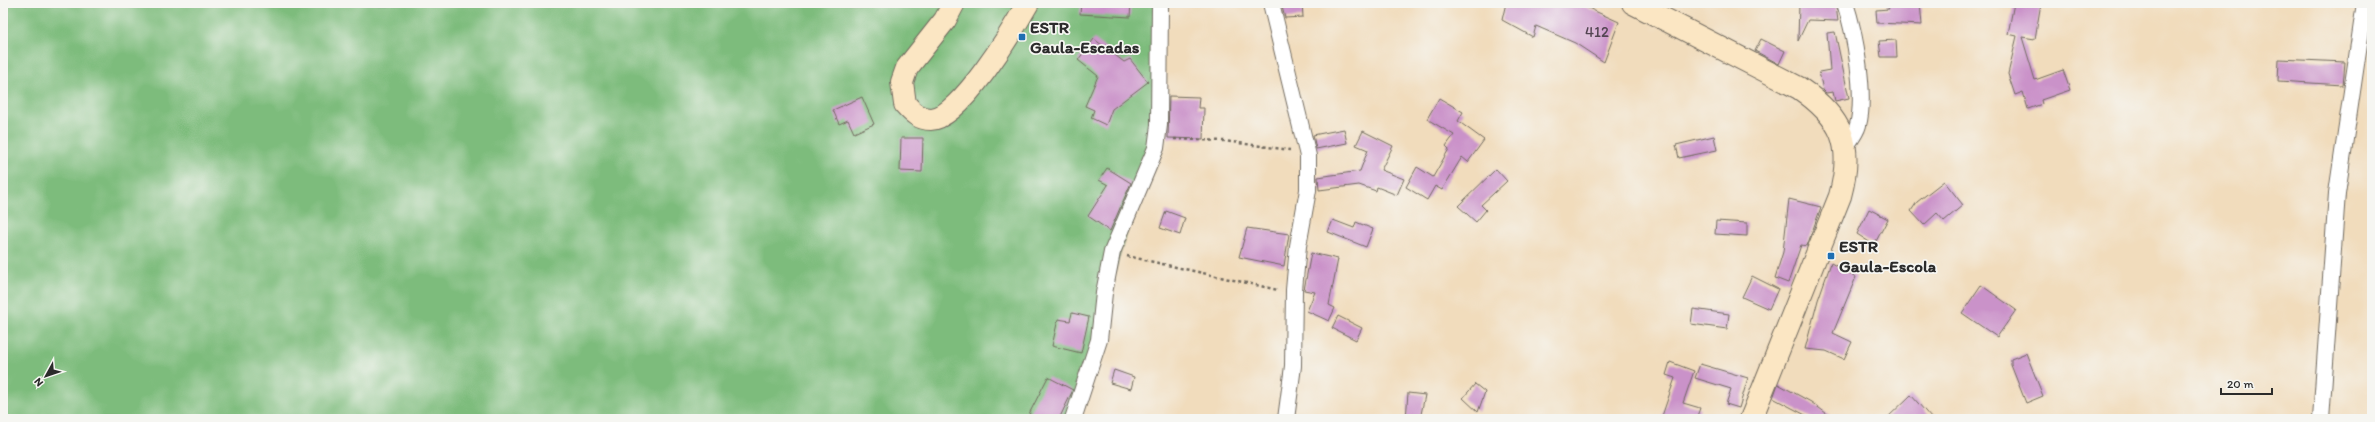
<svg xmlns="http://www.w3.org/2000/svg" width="2375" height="422" viewBox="0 0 2375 422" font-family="Itim,sans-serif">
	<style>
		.forest { fill: #7dbc7b; stroke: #547453 }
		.building { fill: #ca92c9 }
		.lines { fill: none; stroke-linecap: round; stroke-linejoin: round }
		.minor-casing { stroke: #70695e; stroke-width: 18 }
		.secondary-casing { stroke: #70695e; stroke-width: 24 }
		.path { stroke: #70695e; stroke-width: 2.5; stroke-dasharray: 3 3; stroke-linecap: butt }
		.minor { stroke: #fff; stroke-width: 16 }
		.secondary { stroke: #fbe6c3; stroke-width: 22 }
		.poi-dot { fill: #1f6fb2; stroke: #f6f6f2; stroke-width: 1.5 }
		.labels { text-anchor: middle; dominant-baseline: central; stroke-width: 3.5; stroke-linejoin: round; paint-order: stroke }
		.number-label { font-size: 15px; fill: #534552 }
		.poi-label { font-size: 17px; font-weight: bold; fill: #2b2b2b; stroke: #f6f6f2; text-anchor: start }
	</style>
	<rect width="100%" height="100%" fill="#f6f6f2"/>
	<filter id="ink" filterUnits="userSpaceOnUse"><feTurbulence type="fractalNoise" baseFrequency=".025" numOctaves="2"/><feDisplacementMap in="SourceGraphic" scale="8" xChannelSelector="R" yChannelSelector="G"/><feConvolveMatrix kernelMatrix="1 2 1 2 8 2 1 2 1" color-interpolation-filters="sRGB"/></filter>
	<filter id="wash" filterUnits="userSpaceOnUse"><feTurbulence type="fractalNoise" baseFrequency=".012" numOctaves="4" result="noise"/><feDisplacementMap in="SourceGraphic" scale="16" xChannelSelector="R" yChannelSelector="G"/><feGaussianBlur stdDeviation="0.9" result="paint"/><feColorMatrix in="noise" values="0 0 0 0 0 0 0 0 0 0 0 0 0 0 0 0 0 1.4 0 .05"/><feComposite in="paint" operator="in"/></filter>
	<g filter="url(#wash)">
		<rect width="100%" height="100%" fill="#f1dcbc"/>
		<path class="forest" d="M3,3H1162L1159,125L1070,419H3Z"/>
		<g id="blocks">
			<path class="building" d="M1081,3H1131L1130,17L1080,14Z
				M1281,3H1302L1303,17L1285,18Z
				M1506,3H1577L1619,22L1604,62L1575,43L1536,26L1533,37L1502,20Z
				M1799,3L1836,6L1838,21L1808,20L1798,41Z
				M1886,3H1920L1922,25L1877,23L1876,10L1889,9Z
				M2014,3H2041L2035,39L2022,37L2035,80L2063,70L2070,90L2041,100L2042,104L2028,109L2023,92L2015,95L2008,74L2017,36L2008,34Z
				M1835,32L1849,98L1835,101L1833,92L1826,93L1823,90L1819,72L1830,70L1827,33Z
				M1094,39L1124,62L1130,59L1148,82L1112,109L1106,125L1091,118L1094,110L1085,106L1098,76L1078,60Z
				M1761,39L1785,51L1779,64L1755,51Z
				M1896,40L1897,57H1881L1879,41Z
				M2279,59L2345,62L2343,85L2278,81Z
				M1169,96L1199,97L1198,108H1204L1203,139L1168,138Z
				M862,97L874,124L854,133L848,120L839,124L833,110Z
				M1439,98L1463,112L1458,121L1484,140L1468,162L1462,157L1442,190L1435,186L1427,200L1406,187L1417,167L1433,177L1449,149L1446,146L1454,135L1427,119Z
				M1344,129L1347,143L1316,149L1313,135Z
				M1363,131L1393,146L1381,170L1404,179L1397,195L1377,187L1376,191L1359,185L1319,190L1318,177L1360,171L1368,150L1356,145Z
				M1714,136L1717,150L1679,158L1676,145Z
				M901,138H923L922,172L900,171Z
				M1107,168L1131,183L1110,231L1088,216L1108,185L1099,180Z
				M1496,169L1507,181L1481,205L1486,210L1476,222L1458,206Z
				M1944,181L1963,205L1944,221L1937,213L1924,225L1911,211L1917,202Z
				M1789,199L1821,207L1807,246L1801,245L1788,283L1775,278L1783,252Z
				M1869,209L1888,219L1874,245L1857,234Z
				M1166,211L1185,218L1180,235L1160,228Z
				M1333,220L1354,228L1356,222L1373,229L1366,247L1328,232Z
				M1716,221L1747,223V236L1715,234Z
				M1247,228L1289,234L1284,266L1239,257Z
				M1311,253L1338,259L1329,305L1335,308L1329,321L1307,311L1315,292L1304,290Z
				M1831,263L1856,277L1833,333L1852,342L1844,359L1826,351L1805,349L1818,300Z
				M1752,276L1778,289L1769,309L1742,297Z
				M1981,285L2016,310L1997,337L1962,313Z
				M1693,309L1729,314L1727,329L1691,324Z
				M1072,313L1089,317L1081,353L1052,346L1058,319L1070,321Z
				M1338,316L1362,328L1356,340L1332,328Z
				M2026,353L2043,396L2026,403L2011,365V359Z
				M1670,362L1694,371L1683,403L1700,408L1696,419H1661L1675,378L1666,375Z
				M1700,364L1748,378L1739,408L1726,404L1731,389L1695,378Z
				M1114,370L1134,377L1131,389L1110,383Z
				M1048,377L1073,390L1059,419H1039L1029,414Z
				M1475,384L1485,392L1478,412L1463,398Z
				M1778,384L1811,402L1834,419H1813L1773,398Z
				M1408,393L1425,395L1420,419H1406Z
				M1911,395L1932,419H1886Z"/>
		</g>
	</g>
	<g filter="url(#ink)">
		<use href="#blocks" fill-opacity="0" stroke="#70695e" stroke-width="1"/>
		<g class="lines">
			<defs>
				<path id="minor" d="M1271,3L1308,156V190L1298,246L1294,290L1293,366L1286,419
					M1845,3C1855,33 1866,95 1858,125C1856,133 1850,140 1845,147
					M1073,419L1099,340L1104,293L1112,252L1156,148L1159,125L1160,3
					M2321,419L2337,193L2365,3"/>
				<path id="secondary" d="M954,3L945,20L907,68L902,82L905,104C912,112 919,119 931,119C960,119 1014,28 1028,3
					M1633,3L1799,88C1843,118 1854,145 1840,196L1751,419"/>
			</defs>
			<use href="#minor" class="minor-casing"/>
			<use href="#secondary" class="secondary-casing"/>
			<path class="path" d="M1174,139L1224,141L1290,150
				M1127,256L1278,290"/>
			<use href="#minor" class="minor"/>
			<use href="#secondary" class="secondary"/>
		</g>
	</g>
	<g class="poi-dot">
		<rect x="1018" y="33" width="8" height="8" rx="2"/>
		<rect x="1827" y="252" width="8" height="8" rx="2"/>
	</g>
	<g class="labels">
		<g class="number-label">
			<text x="1597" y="32">412</text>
		</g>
		<g class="poi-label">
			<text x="1030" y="27">ESTR<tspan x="1030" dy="20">Gaula-Escadas</tspan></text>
			<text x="1839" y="246">ESTR<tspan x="1839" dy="20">Gaula-Escola</tspan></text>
		</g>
	</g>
	<rect width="2375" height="422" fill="none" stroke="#f6f6f2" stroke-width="16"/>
	<g transform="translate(46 376) rotate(230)" stroke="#f6f6f2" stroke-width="3" paint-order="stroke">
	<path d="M0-3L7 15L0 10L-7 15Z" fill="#2b2b2b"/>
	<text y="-6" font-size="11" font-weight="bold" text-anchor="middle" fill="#2b2b2b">N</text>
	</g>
	<path d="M2221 388v6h51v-6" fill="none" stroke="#2b2b2b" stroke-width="2"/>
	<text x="2227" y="388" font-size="12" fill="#2b2b2b" stroke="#f6f6f2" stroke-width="3" paint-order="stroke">20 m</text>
</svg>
